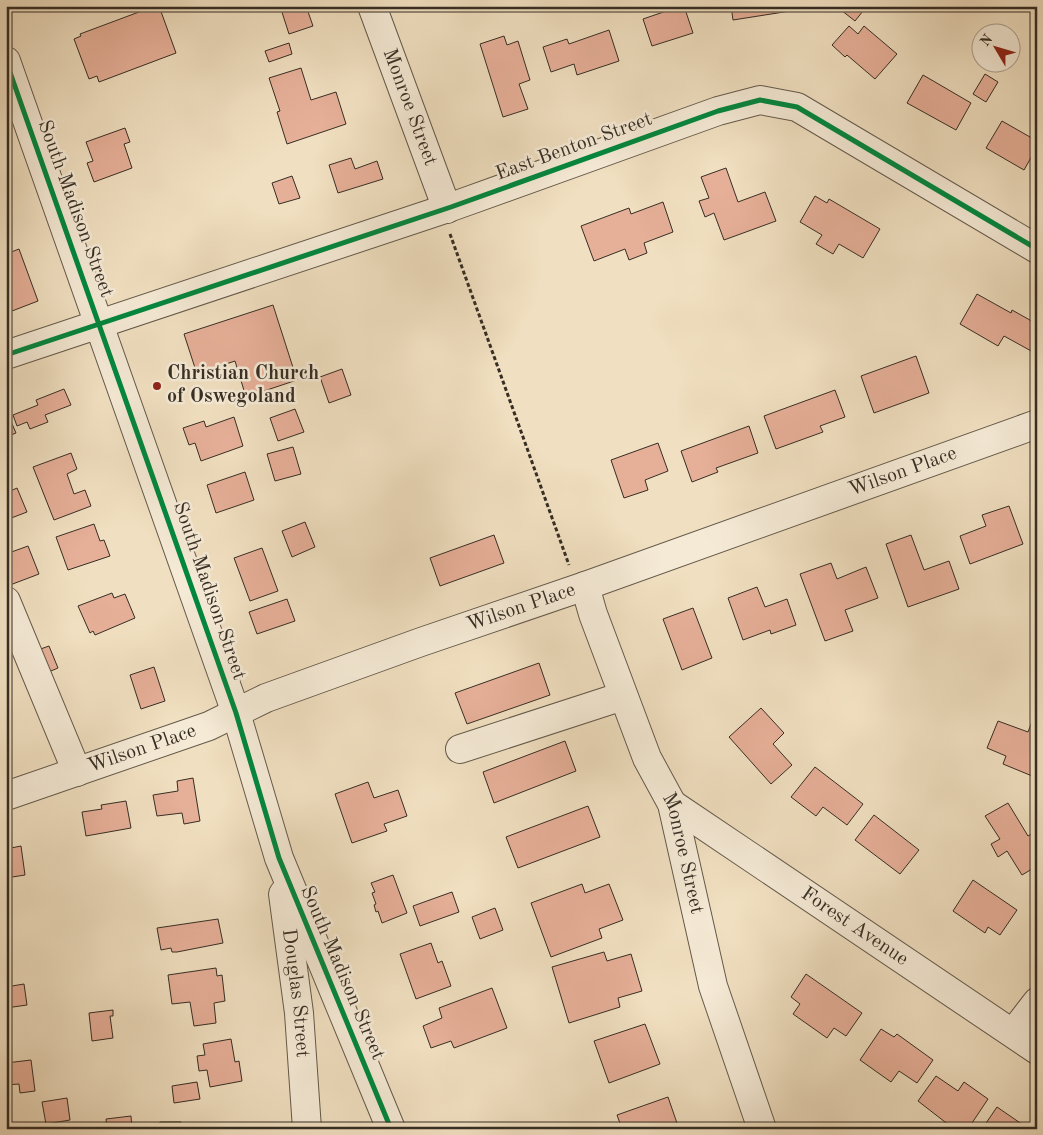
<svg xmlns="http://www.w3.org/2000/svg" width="1043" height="1135" viewBox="0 0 1043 1135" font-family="'Old Standard TT',serif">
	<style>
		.building { fill: #e6af98; stroke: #362e24 }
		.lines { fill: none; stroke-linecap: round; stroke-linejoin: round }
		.minor-casing { stroke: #645a4b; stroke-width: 30 }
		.path { stroke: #362e24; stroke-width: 3; stroke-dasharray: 4 2.5; stroke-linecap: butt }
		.minor { stroke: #f5ead6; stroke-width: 28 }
		.cycleway-casing { stroke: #f5ead6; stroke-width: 8 }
		.cycleway { stroke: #00873e; stroke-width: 5 }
		.poi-dot { fill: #8f2418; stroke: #f5ead6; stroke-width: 2 }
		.labels { text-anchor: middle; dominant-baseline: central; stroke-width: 5; stroke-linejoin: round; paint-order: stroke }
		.street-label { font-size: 20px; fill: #362e24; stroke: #f5ead6 }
		.poi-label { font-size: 20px; font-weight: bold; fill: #362e24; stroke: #f5ead6; text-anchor: start }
	</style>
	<rect width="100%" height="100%" fill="#f0dfc0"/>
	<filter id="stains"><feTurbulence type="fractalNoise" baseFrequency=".004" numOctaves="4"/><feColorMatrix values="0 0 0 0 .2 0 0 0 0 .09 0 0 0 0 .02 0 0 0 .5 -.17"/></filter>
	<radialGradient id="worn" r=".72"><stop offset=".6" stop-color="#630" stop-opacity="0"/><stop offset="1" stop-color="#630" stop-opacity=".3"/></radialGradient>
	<path class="building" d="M155,6H159L176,53L99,82L97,76L89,79L74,39L81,36L80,34Z
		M280,6H306L313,26L289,34Z
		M681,6H684L693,33L652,46L643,19Z
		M731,6H803V9L733,20Z
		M844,6H867L855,21L841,10Z
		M849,26L858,34L864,26L897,54L875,79L847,55L845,57L832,45Z
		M609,30L619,61L577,75L574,64L551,72L543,47L567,39L569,44Z
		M504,36L507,45L518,41L530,80L519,84L528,109L503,117L480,44Z
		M289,43L292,54L269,62L265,51Z
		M301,68L311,100L336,92L346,124L287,144L277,112L280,111L269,78Z
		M985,74L998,82L986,102L973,94Z
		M923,75L971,103L956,130L907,103Z
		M1002,121L1037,141V147L1024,170L986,148Z
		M125,128L130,142L124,144L132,168L94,182L87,163L93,161L86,142Z
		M351,158L355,169L377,161L383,179L338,193L329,165Z
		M726,168L738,202L765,192L776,221L724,240L714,213L705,217L699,201L709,198L701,177Z
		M292,176L300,198L279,204L272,183Z
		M815,196L827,203L829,199L880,229L863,258L839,244L833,254L816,244L822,235L800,222Z
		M663,202L673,232L644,243L647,253L629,260L625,249L594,261L581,226L629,208L631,214Z
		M19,249L38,301L12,311L6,297V254Z
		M977,294L1011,313L1012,310L1037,324V345L1033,352L1004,336L998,346L960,324Z
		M273,305L297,380L246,397L235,361L197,374L184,334Z
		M916,356L929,393L874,413L861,376Z
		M342,369L351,395L329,403L320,377Z
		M64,389L71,405L45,415L48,422L30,429L27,422L17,426L13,415L38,405L36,400Z
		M835,390L845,417L820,426L823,432L776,449L764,416Z
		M295,409L304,432L278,441L270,418Z
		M6,410L16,433L6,437Z
		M234,417L243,446L201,461L195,443L189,445L183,428L204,421L206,427Z
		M749,426L758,453L716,468L718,472L692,482L681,451Z
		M658,443L668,471L645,480L648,490L624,498L611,460Z
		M293,447L301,474L275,481L267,454Z
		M71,453L77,469L67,474L74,494L85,490L91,506L54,520L33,467Z
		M245,472L254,500L216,513L207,485Z
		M17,488L27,512L6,520V493Z
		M1037,497V514L1031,499Z
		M1009,506L1023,544L970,564L960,536L986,526L982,515Z
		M305,522L315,547L292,557L282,531Z
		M94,524L100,541L104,540L110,556L68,570L56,537Z
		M494,535L504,563L440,586L430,558Z
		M911,535L924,570L949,561L959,589L908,607L886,544Z
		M28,546L39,574L10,585L6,577V554Z
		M262,548L278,591L250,601L234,558Z
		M831,563L837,579L866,567L878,598L845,610L853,631L825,641L800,574Z
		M757,587L765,607L787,599L796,625L771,634L770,630L743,640L728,598Z
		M112,593L114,598L125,594L135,618L95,635L93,631L90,633L78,606Z
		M287,599L295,621L257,634L249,612Z
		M693,608L712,658L682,670L663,619Z
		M49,646L58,668L44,674L35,651Z
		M539,663L550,695L467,724L455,693Z
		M154,667L165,701L141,709L130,675Z
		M761,708L784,733L773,744L792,765L771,784L729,737Z
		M1035,714L1037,715V778L1003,764L1006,756L987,748L998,721L1028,732Z
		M565,741L576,771L494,803L483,772Z
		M815,767L863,804L847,825L823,807L816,816L791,797Z
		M193,778L200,821L184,824L182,813L157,816L153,795L178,791L177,781Z
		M368,782L374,798L398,790L407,816L384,824L387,831L352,843L335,794Z
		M126,801L131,828L86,836L82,812L102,809L101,805Z
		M1008,803L1028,836L1037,831V866L1022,875L1007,851L998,857L991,844L1000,839L985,816Z
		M588,806L600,837L518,868L506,837Z
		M874,815L919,850L900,874L855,840Z
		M21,846L25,875L6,878V849Z
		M393,875L407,913L382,923L378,911L376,912L374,905L376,904L372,893L375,892L371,883Z
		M973,880L1017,910L1000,935L988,927L985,933L953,911Z
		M582,884L585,893L609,884L623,920L599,929L602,938L551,957L531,903Z
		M452,892L459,912L420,926L413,906Z
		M495,908L503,930L480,939L472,917Z
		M218,919L223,943L177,952H172L171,948L161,950L157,928Z
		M431,943L438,963L442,961L451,986L416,999L400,954Z
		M604,952L607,961L631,954L642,991L618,998L620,1007L569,1023L552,967Z
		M216,968L217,976L222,975L225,1001L214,1003L216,1023L194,1026L190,1002L172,1004L168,975Z
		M806,974L862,1013L846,1036L834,1028L827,1038L793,1014L800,1004L791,997Z
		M24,984L27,1005L6,1008V987Z
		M492,988L507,1028L454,1048L451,1041L431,1048L423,1026L442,1018L439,1008Z
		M113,1010V1016H110L113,1038L92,1041L89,1013Z
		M645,1024L660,1064L609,1083L594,1041Z
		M881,1029L894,1037L897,1034L933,1060L917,1083L899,1071L891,1082L860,1060Z
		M231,1039L235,1062L239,1061L242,1081L210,1087L207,1070L199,1071L197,1056L205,1055L203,1044Z
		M31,1060L35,1091L20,1093L19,1084L6,1085V1063Z
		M936,1076L958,1091L964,1082L988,1099L968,1129H954L918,1101Z
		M197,1082L200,1099L174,1103L172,1086Z
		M668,1097L679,1129H622L617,1115Z
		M67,1098L70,1120L46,1124L42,1102Z
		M997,1107L1029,1129H982Z
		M131,1116L132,1129H107L106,1119Z
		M160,1122H181V1129H159Z"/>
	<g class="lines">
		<defs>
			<g id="minor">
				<path id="s1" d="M372,6L447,209"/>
				<path d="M6,61L236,713L279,858L391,1129"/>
				<path d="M6,355L451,207L718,111L760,100L797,107L1037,249"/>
				<path id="s2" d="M585,586L593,614L647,758L672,804L713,986L762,1129"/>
				<path d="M6,601L77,772"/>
				<path d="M460,749L623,696"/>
				<path id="s3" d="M6,796L209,726L266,698L421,642L585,586L1037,424"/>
				<path id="s4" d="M672,804L1037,1050"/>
				<path id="s5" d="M283,894L299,1013L307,1129"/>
				<path d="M1013,1033L1037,1002"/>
			</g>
		</defs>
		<use href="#minor" class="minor-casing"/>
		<path class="path" d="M450,234L569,565"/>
		<use href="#minor" class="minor"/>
		<defs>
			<path id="cycleway" d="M6,61L236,713L279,858L391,1129
				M6,355L451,207L718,111L760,100L797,107L1037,249"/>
		</defs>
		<use href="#cycleway" class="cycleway-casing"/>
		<use href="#cycleway" class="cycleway"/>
	</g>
	<circle class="poi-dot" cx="157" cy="386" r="5"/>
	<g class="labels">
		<g class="street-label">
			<text stroke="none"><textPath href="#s1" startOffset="108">Monroe Street</textPath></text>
			<text transform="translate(574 147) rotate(-20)">East Benton Street</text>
			<text transform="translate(75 209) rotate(70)">South Madison Street</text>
			<text stroke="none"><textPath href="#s3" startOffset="954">Wilson Place</textPath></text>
			<text transform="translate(209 591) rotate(71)">South Madison Street</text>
			<text stroke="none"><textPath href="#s3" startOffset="549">Wilson Place</textPath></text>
			<text stroke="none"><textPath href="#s3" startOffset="144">Wilson Place</textPath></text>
			<text stroke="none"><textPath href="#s2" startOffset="286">Monroe Street</textPath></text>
			<text stroke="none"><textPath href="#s4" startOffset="220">Forest Avenue</textPath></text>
			<text transform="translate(342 973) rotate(67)">South Madison Street</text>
			<text stroke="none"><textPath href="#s5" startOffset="100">Douglas Street</textPath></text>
		</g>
		<g class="poi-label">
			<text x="167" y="374">Christian Church<tspan x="167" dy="23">of Oswegoland</tspan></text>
		</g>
	</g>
	<rect width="1043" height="1135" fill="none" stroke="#f0dfc0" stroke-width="25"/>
	<rect x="8" y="8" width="1028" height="1120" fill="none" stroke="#362e24" stroke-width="2.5"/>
	<rect x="12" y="12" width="1018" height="1110" fill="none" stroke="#362e24"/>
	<g transform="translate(996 48) rotate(308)"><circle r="24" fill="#f5ead6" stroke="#a99f8f"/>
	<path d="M0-4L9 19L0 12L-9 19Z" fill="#8f2418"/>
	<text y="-8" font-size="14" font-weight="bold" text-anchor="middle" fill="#362e24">N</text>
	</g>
	<rect width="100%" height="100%" filter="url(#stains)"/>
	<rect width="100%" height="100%" fill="url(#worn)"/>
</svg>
